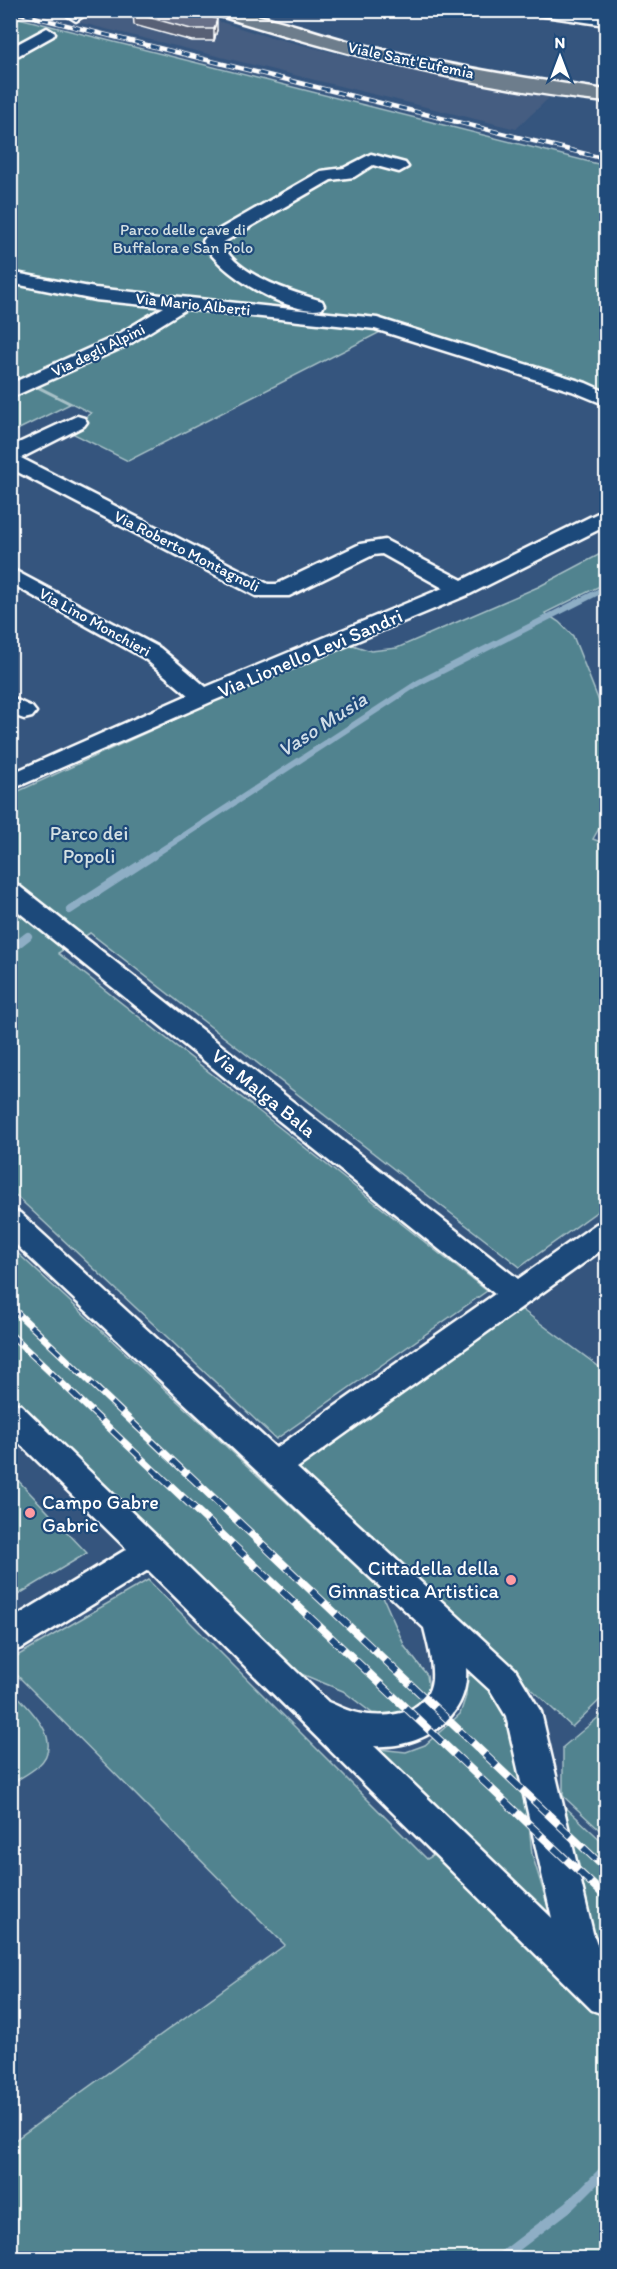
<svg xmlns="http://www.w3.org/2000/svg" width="617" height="2269" viewBox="0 0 617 2269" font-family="Itim,sans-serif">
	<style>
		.built { fill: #445d81 }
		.green { fill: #51838f; stroke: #a8c1c7; stroke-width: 1.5 }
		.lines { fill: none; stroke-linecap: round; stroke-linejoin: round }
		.stream-far2 { stroke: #8eaec5; stroke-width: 6 }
		.stream-far1 { stroke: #8eaec5; stroke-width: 8 }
		.stream { stroke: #8eaec5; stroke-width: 10 }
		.minor-casing { stroke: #fff; stroke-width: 5 }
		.major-casing { stroke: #fff; stroke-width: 5 }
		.minor { fill: #1f4a7a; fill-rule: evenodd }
		.major { fill: #6d7d8c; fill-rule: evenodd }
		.rail-far2-casing { stroke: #fff; stroke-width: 4.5 }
		.rail-far1-casing { stroke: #fff; stroke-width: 7 }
		.rail-casing { stroke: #fff; stroke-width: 8 }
		.rail-far2 { stroke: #1f4a7a; stroke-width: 3; stroke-dasharray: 8; stroke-linecap: butt }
		.rail-far1 { stroke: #1f4a7a; stroke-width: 4.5; stroke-dasharray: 14; stroke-linecap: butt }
		.rail { stroke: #1f4a7a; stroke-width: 6; stroke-dasharray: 17; stroke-linecap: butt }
		.wall { fill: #596075; stroke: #fff; stroke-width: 1.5 }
		.shaded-wall { fill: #484e5f; stroke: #fff; stroke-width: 1.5 }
		.building { fill: #677088; stroke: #fff; stroke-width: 1.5 }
		.poi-dot { fill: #ff9aa2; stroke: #1f4a7a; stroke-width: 2 }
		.labels { text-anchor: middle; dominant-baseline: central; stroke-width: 4.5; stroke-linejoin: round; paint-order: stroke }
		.far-street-label { font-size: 16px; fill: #fff; stroke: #1f4a7a }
		.far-park-label { font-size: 16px; fill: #d4e0e3; stroke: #1f4a7a }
		.street-label { font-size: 20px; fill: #fff; stroke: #1f4a7a }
		.park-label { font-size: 20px; fill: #d4e0e3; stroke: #1f4a7a }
		.poi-label { font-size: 20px; fill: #fff; stroke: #1f4a7a; text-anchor: start }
		.water-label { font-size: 21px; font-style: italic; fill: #d0dde7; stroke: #1f4a7a }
	</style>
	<rect width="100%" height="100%" fill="#35557e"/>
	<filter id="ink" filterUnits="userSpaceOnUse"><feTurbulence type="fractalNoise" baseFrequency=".0167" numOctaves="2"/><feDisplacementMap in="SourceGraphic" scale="12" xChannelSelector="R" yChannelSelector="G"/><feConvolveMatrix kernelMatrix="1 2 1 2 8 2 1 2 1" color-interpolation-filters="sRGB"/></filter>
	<g filter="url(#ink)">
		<path class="built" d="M32,11H186L262,35L396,68L551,96L516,129Z"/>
		<path class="green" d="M11,16L606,166V394L585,384L392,326L128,461L66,430L91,413L24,379L11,386Z
			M36,387L70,404L11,433V400Z
			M606,551V583L545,613L559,622L573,636L606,719V816L593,839L606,844V1205L520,1267L90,933L58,953L487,1291L276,1439L11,1191L10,795L213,702L353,645L371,651L397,648L538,587Z
			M10,1246L379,1588L405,1647L427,1675L430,1697L404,1716L372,1713L343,1691L277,1664L11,1403Z
			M521,1309L606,1372V1694L572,1727L294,1466Z
			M10,1472L87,1553L11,1599H10Z
			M148,1580L427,1859L437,1853L606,2019V2258H11V2143L285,1945L11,1669L10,1660Z
			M474,1675L495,1691L514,1724L523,1762L532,1854L557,1936L360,1747L406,1752L425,1745L460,1714L466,1696V1676Z
			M10,1688C27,1707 67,1740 38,1766C30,1773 20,1778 11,1784Z
			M606,1711V1836L563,1796V1747Z
			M561,1803L606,1845V1967L589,1938Z"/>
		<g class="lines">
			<path class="stream-far2" d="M151,857L418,683L606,588"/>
			<path class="stream-far1" d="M70,910L153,856
				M10,950L28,936"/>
			<path class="stream" d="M501,2258L569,2206L606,2169"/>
			<defs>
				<path id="minor" d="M74,10H92L76,21L68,16Z
					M531,10H573L606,15V25L538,15Z
					M47,28L55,33L53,36L10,60V48Z
					M371,154L405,163L408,167L399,172L373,165L354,177L331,180L222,243C235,275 292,292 322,301L324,305L322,309C290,317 214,271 203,241L206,237L321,171L344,168Z
					M10,272L95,288L377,318L586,383L606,392V405L572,391L375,329L186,309L128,345L10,398V384L114,337L164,307L95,300L10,283Z
					M77,416L84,418L87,422L84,426L21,458L268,584H277L360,544L385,540L462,580L598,513L606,512V526L470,594L213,701L10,790V774L188,695L144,658L10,583V568L160,648L206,687L443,588L382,554L373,555L289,596H256L10,468V447Z
					M10,697L32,707L36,712L32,717L24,719L10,714Z
					M10,884L19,886L518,1279L596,1224L606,1221V1247L297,1468L515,1669L541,1712L593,1933L606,1969V2015L592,2010L148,1570L22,1648L10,1652V1620L127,1549L10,1434V1402L21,1405L328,1702C336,1705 345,1710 353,1712C382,1720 428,1717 432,1679C433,1662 428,1644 424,1628L10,1239V1210L20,1213L276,1448L495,1294L10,905ZM466,1668L491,1691L506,1716L552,1918L374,1746C421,1749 470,1719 466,1668Z"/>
				<path id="major" d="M211,10C262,10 313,33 363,45C443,65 524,78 606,90V102C474,88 341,54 214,14Z"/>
			</defs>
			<use href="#minor" class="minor-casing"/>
			<use href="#major" class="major-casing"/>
			<use href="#minor" class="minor"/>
			<use href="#major" class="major"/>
			<defs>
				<path id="rail-far2" d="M10,11L606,159"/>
				<path id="rail-far1" d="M10,1306L189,1476
					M10,1334L160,1476"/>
				<path id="rail" d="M158,1474L606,1897
					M188,1474L606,1869"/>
			</defs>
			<use href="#rail-far2" class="rail-far2-casing"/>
			<use href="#rail-far1" class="rail-far1-casing"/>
			<use href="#rail" class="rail-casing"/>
			<use href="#rail-far2" class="rail-far2"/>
			<use href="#rail-far1" class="rail-far1"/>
			<use href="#rail" class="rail"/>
		</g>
		<path class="wall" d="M192,10L217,30L214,41H192L134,25L133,13Z"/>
		<path class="shaded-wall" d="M217,19V30L214,41V29Z"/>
		<path class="building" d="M141,10H192L217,19L214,29H191L133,13Z"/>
	</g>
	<g class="poi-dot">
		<circle cx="30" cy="1513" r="6"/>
		<circle cx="511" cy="1580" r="6"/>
	</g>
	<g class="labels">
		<g class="far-street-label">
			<text transform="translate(411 60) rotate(12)">Viale Sant'Eufemia</text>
			<text transform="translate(193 304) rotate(6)">Via Mario Alberti</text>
			<text transform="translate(98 350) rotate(-26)">Via degli Alpini</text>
			<text transform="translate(187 551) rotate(27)">Via Roberto Montagnoli</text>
			<text transform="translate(95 622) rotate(29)">Via Lino Monchieri</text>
		</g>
		<g class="far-park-label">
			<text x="183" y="229">Parco delle cave di<tspan x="183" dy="18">Buffalora e San Polo</tspan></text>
		</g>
		<g class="street-label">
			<text transform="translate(310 653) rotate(-23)">Via Lionello Levi Sandri</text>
			<text transform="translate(264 1093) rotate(39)">Via Malga Bala</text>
		</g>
		<g class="park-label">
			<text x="89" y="833">Parco dei<tspan x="89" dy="23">Popoli</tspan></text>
		</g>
		<g class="poi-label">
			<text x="42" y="1502">Campo Gabre<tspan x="42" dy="23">Gabric</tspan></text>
			<text x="499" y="1568" text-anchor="end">Cittadella della<tspan x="499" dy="23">Ginnastica Artistica</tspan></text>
		</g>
		<g class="water-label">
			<text transform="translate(322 724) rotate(-33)">Vaso Musia</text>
		</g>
	</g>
	<rect width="617" height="2269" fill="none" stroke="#1f4a7a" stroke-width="36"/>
	<rect x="18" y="18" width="581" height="2233" fill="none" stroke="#fff" stroke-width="2" filter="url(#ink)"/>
	<g transform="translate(560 57)" stroke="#1f4a7a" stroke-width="4.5" paint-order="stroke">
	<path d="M0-4.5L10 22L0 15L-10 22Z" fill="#ffffff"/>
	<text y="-9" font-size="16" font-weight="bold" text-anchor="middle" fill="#ffffff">N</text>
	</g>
</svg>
